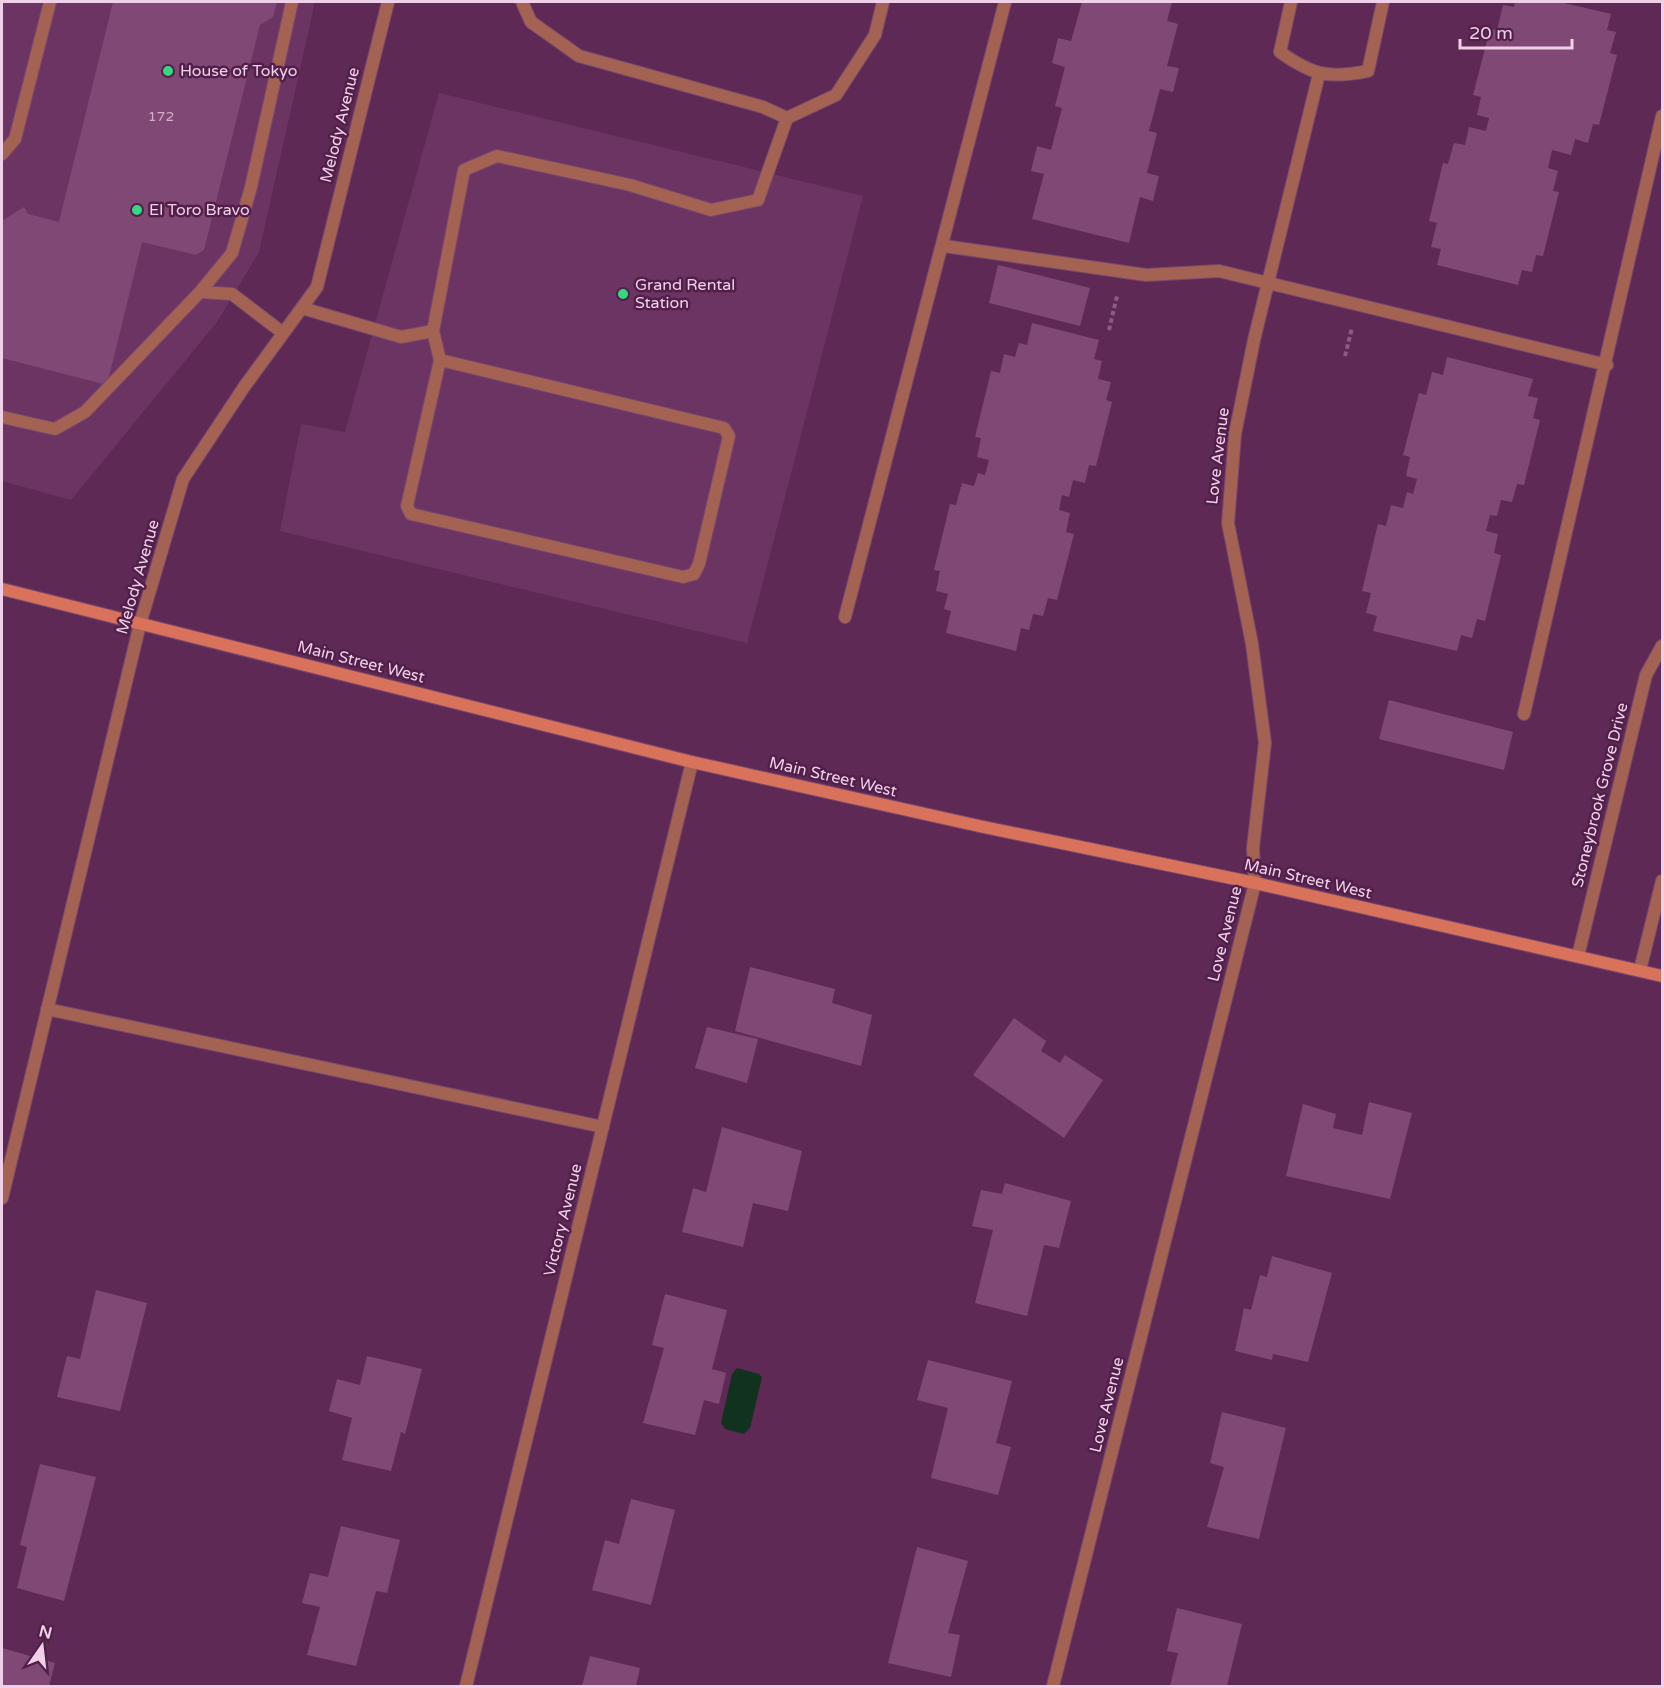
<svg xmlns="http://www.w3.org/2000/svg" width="1664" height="1688" viewBox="0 0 1664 1688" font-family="'Varela Round',sans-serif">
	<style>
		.built { fill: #6c3463 }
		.water { fill: #10321e }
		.building { fill: #804975 }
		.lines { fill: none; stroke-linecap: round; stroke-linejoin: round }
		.service-casing { stroke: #78486f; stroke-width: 14 }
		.minor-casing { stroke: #78486f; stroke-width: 14 }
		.secondary-casing { stroke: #78486f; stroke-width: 14 }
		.path { stroke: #8a5c81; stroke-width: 4; stroke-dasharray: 4.5 3; stroke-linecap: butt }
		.service { stroke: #a36252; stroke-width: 12 }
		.minor { stroke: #a36252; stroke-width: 12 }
		.secondary { stroke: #d8725a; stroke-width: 12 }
		.poi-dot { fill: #34d881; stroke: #521f4a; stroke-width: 2 }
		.labels { text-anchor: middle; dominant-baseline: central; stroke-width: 5; stroke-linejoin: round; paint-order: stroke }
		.number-label { font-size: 14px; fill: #d4aecb }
		.poi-label { font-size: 16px; fill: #f0d0e8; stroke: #521f4a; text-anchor: start }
		.street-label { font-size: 16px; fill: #f0d0e8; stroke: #521f4a }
	</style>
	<rect width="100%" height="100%" fill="#5e2a55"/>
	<path class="built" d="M2,2H315L259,252L217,322L71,500L2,481Z
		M439,93L863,196L747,643L280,531L301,424L345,432Z"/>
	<path class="water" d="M737,1368L759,1374L762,1377L750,1428L744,1434L725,1429L721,1423L732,1374Z"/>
	<path class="building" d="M113,2H277L273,17L260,25L204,250L196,255L142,242L107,385L2,358V221L24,207L28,214L59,222Z
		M1082,2H1172L1167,21L1178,24L1167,66L1179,68L1173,92L1160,89L1149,131L1157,133L1147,173L1159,176L1153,201L1140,197L1129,243L1032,219L1044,174L1031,171L1037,146L1051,150L1062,108L1055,106L1065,67L1052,63L1058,38L1071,41Z
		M1515,2H1560L1611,14L1607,30L1616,32L1610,53L1617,55L1599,125L1593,124L1588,143L1575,139L1571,155L1552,150L1548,168L1558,171L1553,191L1559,192L1543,256L1536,255L1532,272L1522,270L1518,285L1437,265L1441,249L1431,247L1437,223L1429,221L1443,163L1448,164L1454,143L1465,145L1469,127L1486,131L1489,118L1477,115L1481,97L1473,95L1490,29L1497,30L1503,5L1514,7Z
		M998,265L1090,288L1080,326L989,303Z
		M1032,323L1099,340L1094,359L1102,361L1098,379L1111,382L1106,400L1112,402L1096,466L1089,465L1085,483L1073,480L1069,497L1062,495L1059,510L1070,513L1066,532L1074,534L1057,600L1048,598L1043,616L1033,614L1029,630L1021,628L1016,651L946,633L951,611L944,609L948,594L936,591L940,571L934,570L950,504L956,505L962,483L974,486L978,473L985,475L989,460L977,457L981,438L975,437L991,371L1000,373L1004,354L1015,357L1019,343L1027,345Z
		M1447,357L1533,379L1528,396L1538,398L1533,418L1540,420L1524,485L1517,484L1512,502L1501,500L1497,516L1490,515L1486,531L1498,534L1494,553L1501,555L1485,621L1477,619L1472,638L1461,635L1457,651L1373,631L1377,616L1366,613L1371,593L1362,591L1378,524L1386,526L1391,505L1403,508L1407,492L1413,494L1417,479L1406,476L1410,457L1403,455L1419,393L1426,395L1432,372L1443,375Z
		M1389,700L1513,732L1504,770L1379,739Z
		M750,967L835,989L832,1003L872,1015L861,1066L735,1031Z
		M1014,1018L1046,1041L1041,1051L1060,1063L1065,1055L1103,1080L1064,1138L973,1075Z
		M707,1027L758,1039L747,1083L695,1068Z
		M1369,1102L1412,1113L1390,1199L1286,1176L1303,1104L1336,1114L1333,1128L1362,1135Z
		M722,1127L802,1151L788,1211L753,1203L743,1247L682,1232L693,1188L706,1192Z
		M1005,1183L1071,1201L1059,1248L1044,1245L1027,1316L975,1303L993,1230L972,1226L981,1190L1002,1194Z
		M1272,1256L1332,1273L1308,1362L1273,1354L1272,1360L1235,1351L1244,1308L1251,1310L1260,1275L1267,1277Z
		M96,1290L147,1303L120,1411L57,1397L67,1356L80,1359Z
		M665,1294L727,1310L712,1369L726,1373L719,1404L704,1400L695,1435L643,1423L664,1348L652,1345Z
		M367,1356L422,1369L405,1434L401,1432L391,1471L342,1460L352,1418L329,1411L337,1379L360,1385Z
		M928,1360L1012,1381L996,1443L1011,1447L998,1495L931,1478L948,1408L917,1400Z
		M1222,1412L1286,1428L1259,1539L1207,1527L1224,1467L1210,1463Z
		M40,1464L96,1477L64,1601L17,1588L27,1547L20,1545Z
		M631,1499L675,1510L651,1605L592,1590L605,1540L619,1544Z
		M341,1526L400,1540L387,1593L376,1591L356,1666L307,1655L320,1607L302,1603L310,1573L328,1577Z
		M917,1547L968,1561L948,1633L960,1635L951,1677L888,1663Z
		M1177,1608L1242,1624L1227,1686H1170L1178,1653L1167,1651Z
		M2,1648L55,1663L49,1686H2Z
		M590,1656L640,1668L636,1686H582Z"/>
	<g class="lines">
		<defs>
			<path id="service" d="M787,118L836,95L875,35L883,2
				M2,154L15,139L50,2
				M200,292L232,253L251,187L292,2
				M302,308L401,337L433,331L464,170L497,156L630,185L711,210L758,200L787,118L763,107L579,56L531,22L522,2
				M433,331L440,360L407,506L411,514L683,577L694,574L699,564L729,436L724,428L440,360
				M2,417L55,429L85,412L200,292L232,294L283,333
				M47,1009L603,1127"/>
			<path id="minor" d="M1291,2L1280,52C1312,75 1329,79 1368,71L1383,2
				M944,246L1146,275L1219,271L1607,365
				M845,617L1005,2
				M1524,714L1662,116
				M1578,956L1646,675L1662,646
				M1640,970L1662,881
				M2,1198L140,624L183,479L244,387L317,287L388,2
				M466,1686L692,762
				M1053,1686L1255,883L1253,848L1265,743L1252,644L1228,523L1235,434L1254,340L1319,74"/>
			<path id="secondary" d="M2,589L692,762L979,826L1255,883L1662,976"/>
		</defs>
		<use href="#service" class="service-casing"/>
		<use href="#minor" class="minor-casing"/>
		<use href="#secondary" class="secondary-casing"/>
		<path class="path" d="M1109,330L1117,296
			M1345,356L1352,328"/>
		<use href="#service" class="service"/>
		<use href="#minor" class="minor"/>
		<use href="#secondary" class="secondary"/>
	</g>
	<g class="poi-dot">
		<circle cx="168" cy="71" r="6"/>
		<circle cx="137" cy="210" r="6"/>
		<circle cx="623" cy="294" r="6"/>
	</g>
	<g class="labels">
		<g class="number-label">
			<text x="161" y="116">172</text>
		</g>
		<g class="poi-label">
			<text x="180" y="71">House of Tokyo</text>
			<text x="149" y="210">El Toro Bravo</text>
			<text x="635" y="285">Grand Rental<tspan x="635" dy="18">Station</tspan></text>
		</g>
		<g class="street-label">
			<text transform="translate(340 125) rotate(-76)">Melody Avenue</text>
			<text transform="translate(1218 456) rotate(-83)">Love Avenue</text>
			<text transform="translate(138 577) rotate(-74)">Melody Avenue</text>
			<text transform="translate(361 662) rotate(14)">Main Street West</text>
			<text transform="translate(833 777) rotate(13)">Main Street West</text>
			<text transform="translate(1600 795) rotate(-76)">Stoneybrook Grove Drive</text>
			<text transform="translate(1308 879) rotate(13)">Main Street West</text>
			<text transform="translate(1225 934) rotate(-76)">Love Avenue</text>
			<text transform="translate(563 1220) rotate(-76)">Victory Avenue</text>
			<text transform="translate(1107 1405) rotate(-76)">Love Avenue</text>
		</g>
	</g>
	<rect width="1664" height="1688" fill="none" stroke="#f0d0e8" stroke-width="6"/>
	<g transform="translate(42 1646) rotate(14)" stroke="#521f4a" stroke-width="4.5" paint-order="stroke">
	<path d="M0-4.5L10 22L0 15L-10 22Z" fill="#f0d0e8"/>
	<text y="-9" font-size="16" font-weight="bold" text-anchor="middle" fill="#f0d0e8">N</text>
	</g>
	<path d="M1460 39v9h112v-9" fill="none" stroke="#f0d0e8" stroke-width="3"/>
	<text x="1469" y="39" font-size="18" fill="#f0d0e8" stroke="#521f4a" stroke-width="4.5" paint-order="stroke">20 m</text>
</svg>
